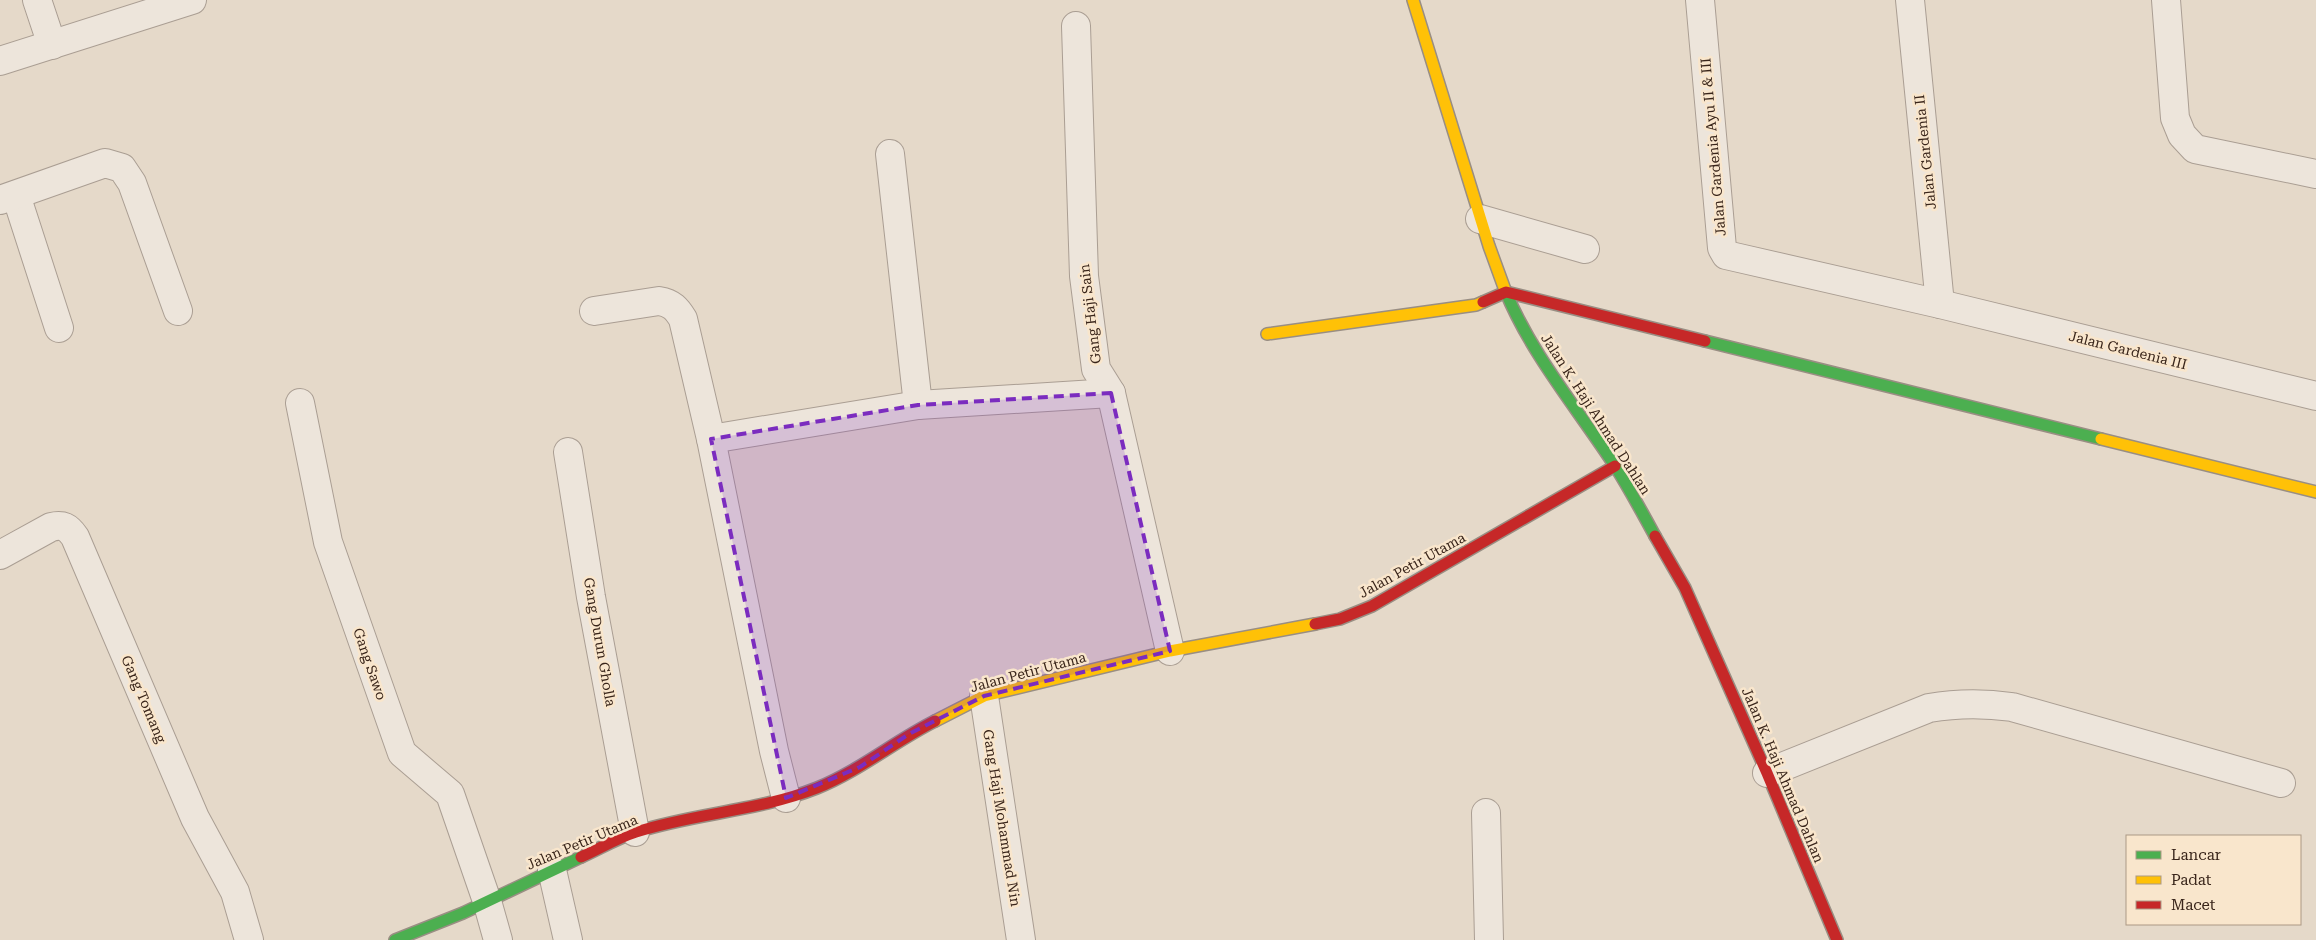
<svg xmlns="http://www.w3.org/2000/svg" width="2316" height="940" viewBox="0 0 2316 940" font-family="'Roboto Serif',serif">
<style>
.lines{fill:none;stroke-linecap:round;stroke-linejoin:round}
.street-casing{stroke:#aa9e93;stroke-width:30}
.fast-casing{stroke:#998e83;stroke-width:14}
.slow-casing{stroke:#998e83;stroke-width:14}
.jam-casing{stroke:#998e83;stroke-width:14}
.street{stroke:#ede5db;stroke-width:28}
.fast{stroke:#4caf50;stroke-width:11}
.slow{stroke:#ffc107;stroke-width:11}
.jam{stroke:#c62828;stroke-width:11}
.marked{fill:#7b2cbf;fill-opacity:0.2;stroke:#7b2cbf;stroke-width:4;stroke-dasharray:10 6;stroke-linejoin:round}
.labels{text-anchor:middle;dominant-baseline:central;stroke-width:5;stroke-linejoin:round;paint-order:stroke}
.street-label{font-size:14px;fill:#39251a;stroke:#f9e6cc}
</style>
<rect width="100%" height="100%" fill="#e5d9c9"/>
<g class="lines">
<g class="street-casing">
<g id="street">
<polyline points="37,0 52,45"/>
<polyline points="1700,0 1722,248 1726,255 1940,304 2316,396"/>
<polyline points="1910,0 1940,304"/>
<polyline points="2166,0 2175,118 2182,135 2195,149 2316,174"/>
<polyline points="1076,26 1084,276 1096,369 1111,393 1170,651"/>
<polyline points="0,61 192,0"/>
<polyline points="890,154 918,405"/>
<polyline points="16,195 59,328"/>
<polyline points="0,200 105,163 122,168 132,183 178,311"/>
<polyline points="1480,219 1585,249"/>
<path d="M594,311L659,301C672,303 677,309 683,319L711,439L774,751L786,798"/>
<polyline points="300,403 328,542 402,753 450,794 487,901 498,940"/>
<polyline points="711,439 918,405 1111,393"/>
<polyline points="568,452 591,597 635,832"/>
<path d="M0,555L51,527C63,524 68,527 75,537L195,818L235,892L249,940"/>
<polyline points="984,696 1021,940"/>
<path d="M1767,773L1929,708C1958,703 1983,703 2012,707L2281,783"/>
<polyline points="1486,813 1489,940"/>
<polyline points="552,870 568,940"/>
</g>
</g>
<g class="fast-casing">
<g id="fast">
<path d="M1505,290C1531,354 1577,408 1615,466C1629,488 1642,512 1655,536"/>
<polyline points="1705,341 2101,439"/>
<polyline points="395,940 463,913 581,857"/>
</g>
</g>
<g class="slow-casing">
<g id="slow">
<polyline points="1413,0 1489,246 1505,290"/>
<polyline points="1267,334 1476,305 1483,302"/>
<polyline points="2101,439 2316,492"/>
<polyline points="935,721 984,696 1170,651 1315,624"/>
</g>
</g>
<g class="jam-casing">
<g id="jam">
<polyline points="1483,302 1506,292 1705,341"/>
<polyline points="1655,536 1685,588 1767,773 1837,940"/>
<polyline points="1315,624 1340,619 1372,606 1615,466"/>
<path d="M581,857C599,849 617,838 636,832C695,813 759,811 817,788C859,771 895,741 935,721"/>
</g>
</g>
<use href="#street" class="street"/>
<use href="#fast" class="fast"/>
<use href="#slow" class="slow"/>
<use href="#jam" class="jam"/>
</g>
<path class="marked" d="M1111,393L1170,651L984,696L909,734L860,767L786,798L711,439L918,405Z"/>
<g class="labels">
<g class="street-label">
<text transform="translate(1713 147) rotate(-95)">Jalan Gardenia Ayu II &amp; III</text>
<text transform="translate(1925 152) rotate(-96)">Jalan Gardenia II</text>
<text transform="translate(1090 314) rotate(-97)">Gang Haji Sain</text>
<text transform="translate(2128 350) rotate(14)">Jalan Gardenia III</text>
<text transform="translate(1596 414) rotate(57)">Jalan K. Haji Ahmad Dahlan</text>
<text transform="translate(1412 565) rotate(-29)">Jalan Petir Utama</text>
<text transform="translate(600 642) rotate(80)">Gang Durun Gholla</text>
<text transform="translate(370 664) rotate(71)">Gang Sawo</text>
<text transform="translate(1028 672) rotate(-15)">Jalan Petir Utama</text>
<text transform="translate(144 699) rotate(67)">Gang Tomang</text>
<text transform="translate(1783 775) rotate(67)">Jalan K. Haji Ahmad Dahlan</text>
<text transform="translate(1002 818) rotate(81)">Gang Haji Mohammad Nin</text>
<text transform="translate(582 842) rotate(-23)">Jalan Petir Utama</text>
</g>
</g>
<rect x="2126" y="835" width="175" height="90" fill="#f9e6cc" stroke="#ac9985"/>
<rect x="2136" y="851" width="25" height="8" fill="#4caf50" stroke="#ac9985"/>
<text x="2171" y="860" font-size="15" fill="#39251a">Lancar</text>
<rect x="2136" y="876" width="25" height="8" fill="#ffc107" stroke="#ac9985"/>
<text x="2171" y="885" font-size="15" fill="#39251a">Padat</text>
<rect x="2136" y="901" width="25" height="8" fill="#c62828" stroke="#ac9985"/>
<text x="2171" y="910" font-size="15" fill="#39251a">Macet</text>
</svg>
